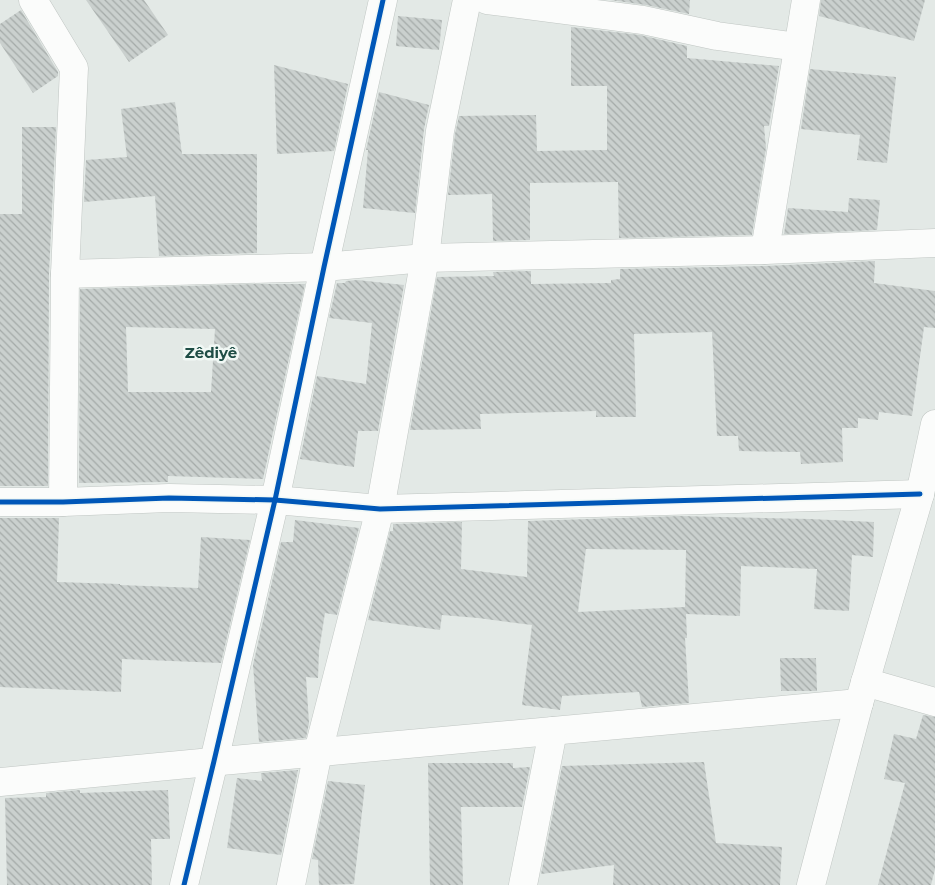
<svg xmlns="http://www.w3.org/2000/svg" width="935" height="885" viewBox="0 0 935 885" font-family="Montserrat,sans-serif">
<style>
.building{fill:url(#building-back-hatch);fill-rule:evenodd}
.lines{fill:none;stroke-linecap:round;stroke-linejoin:round}
.minor-casing{stroke:#c0c6c3;stroke-width:29}
.minor{stroke:#fbfcfb;stroke-width:28}
.cycleway-casing{stroke:#f1f8f5;stroke-width:8}
.cycleway{stroke:#0057b8;stroke-width:5}
.labels{text-anchor:middle;dominant-baseline:central;stroke-width:5;stroke-linejoin:round;paint-order:stroke}
.neighbourhood-label{font-size:15px;font-weight:bold;fill:#1e4d45;stroke:#f1f8f5}
</style>
<defs>
<pattern id="building-back-hatch" width="6" height="6" patternUnits="userSpaceOnUse" patternTransform="scale(1.25)"><rect width="6" height="6" fill="#cad0ce"/><path d="M-1 5l2 2M0 0l6 6M5-1l2 2" fill="none" stroke="#a4aaa8"/></pattern>
</defs>
<rect width="100%" height="100%" fill="#e3e9e6"/>
<g class="building">
<polygon points="86,0 144,0 168,35 129,62"/>
<polygon points="610,0 690,0 689,14 646,5"/>
<polygon points="821,0 925,0 914,41 819,16"/>
<polygon points="21,10 58,72 58,76 33,93 0,43 0,24"/>
<polygon points="398,16 442,20 439,50 396,46"/>
<polygon points="571,27 640,35 687,46 687,58 779,66 769,126 764,126 766,148 752,235 619,238 618,182 530,183 530,240 493,241 492,194 448,195 455,134 459,116 536,115 537,151 607,150 607,86 571,86"/>
<polygon points="274,65 348,84 334,151 277,154"/>
<polygon points="810,69 896,77 887,163 857,160 860,135 801,129"/>
<polygon points="379,92 429,105 424,129 415,213 363,208 368,150 366,150"/>
<polygon points="175,102 182,154 257,154 257,253 159,256 155,196 84,202 86,160 127,157 121,109"/>
<polygon points="22,127 56,127 49,274 48,486 0,486 0,214 22,214"/>
<polygon points="849,198 880,200 877,230 784,234 788,208 848,212"/>
<polygon points="875,261 874,283 935,291 935,328 924,327 912,416 879,412 878,420 858,418 858,428 842,428 843,462 801,464 800,452 739,451 738,436 717,436 712,332 634,334 636,417 596,417 596,411 480,414 481,429 410,430 437,277 494,276 493,272 531,271 531,284 611,283 611,280 620,279 620,269 765,266"/>
<polygon points="357,280 404,285 378,431 358,431 354,467 300,459 317,376 366,384 372,323 329,318 337,283 345,283 346,281"/>
<path d="M257,284H305L263,479L168,476V482L79,483L80,289ZM126,327L215,329L211,392H128Z"/>
<path d="M680,516L810,519L874,522L873,557L852,555L849,611L814,609L817,569L741,566L740,616L686,614L687,638H685L689,703L642,707L639,692L562,696L560,710L522,705L532,625L478,618L442,615L440,630L368,620L390,531H393V524L462,522L461,569L527,577L528,521ZM586,549L686,550L685,607L578,612Z"/>
<polygon points="0,518 59,518 57,582 120,584 120,585 198,588 201,537 250,540 221,663 122,659 121,692 0,687"/>
<polygon points="295,520 359,528 337,615 325,613 319,651 318,678 306,677 309,723 306,738 259,742 253,665 281,542 293,542"/>
<polygon points="780,658 816,658 817,691 781,691"/>
<polygon points="923,715 935,717 935,869 931,885 878,885 905,783 884,779 894,734 916,739"/>
<polygon points="704,762 716,843 782,847 780,885 613,885 614,865 541,874 562,766"/>
<polygon points="428,763 513,763 513,768 530,767 522,807 461,807 463,885 430,885"/>
<polygon points="298,770 281,855 227,848 237,778 262,781 261,773"/>
<polygon points="328,781 365,785 354,884 319,885 318,860 312,859"/>
<polygon points="80,790 80,793 168,790 170,839 151,839 152,885 7,885 5,798 46,797 46,793"/>
</g>
<g class="lines">
<g class="minor-casing">
<g id="minor">
<polyline points="33,0 74,68 65,274 63,502"/>
<polyline points="487,0 643,20 717,36 798,47"/>
<polyline points="765,250 806,0"/>
<polyline points="65,274 324,267 425,258 765,250 935,243"/>
<polyline points="0,502 63,502 169,498 275,500 380,509 920,494"/>
<polyline points="865,682 935,702"/>
<path d="M0,782C286,754 572,730 859,703"/>
<polyline points="184,885 214,761 275,500 324,267 383,0"/>
<polyline points="291,885 318,752 380,509 425,258 440,131 467,0"/>
<polyline points="523,885 553,731"/>
<polyline points="811,885 859,703 920,494 935,424"/>
</g>
</g>
<use href="#minor" class="minor"/>
<g class="cycleway-casing">
<g id="cycleway">
<polyline points="0,502 63,502 169,498 275,500 380,509 920,494"/>
<polyline points="184,885 214,761 275,500 324,267 383,0"/>
</g>
</g>
<use href="#cycleway" class="cycleway"/>
</g>
<g class="labels">
<g class="neighbourhood-label">
<text x="211" y="352">Zêdiyê</text>
</g>
</g>
</svg>
